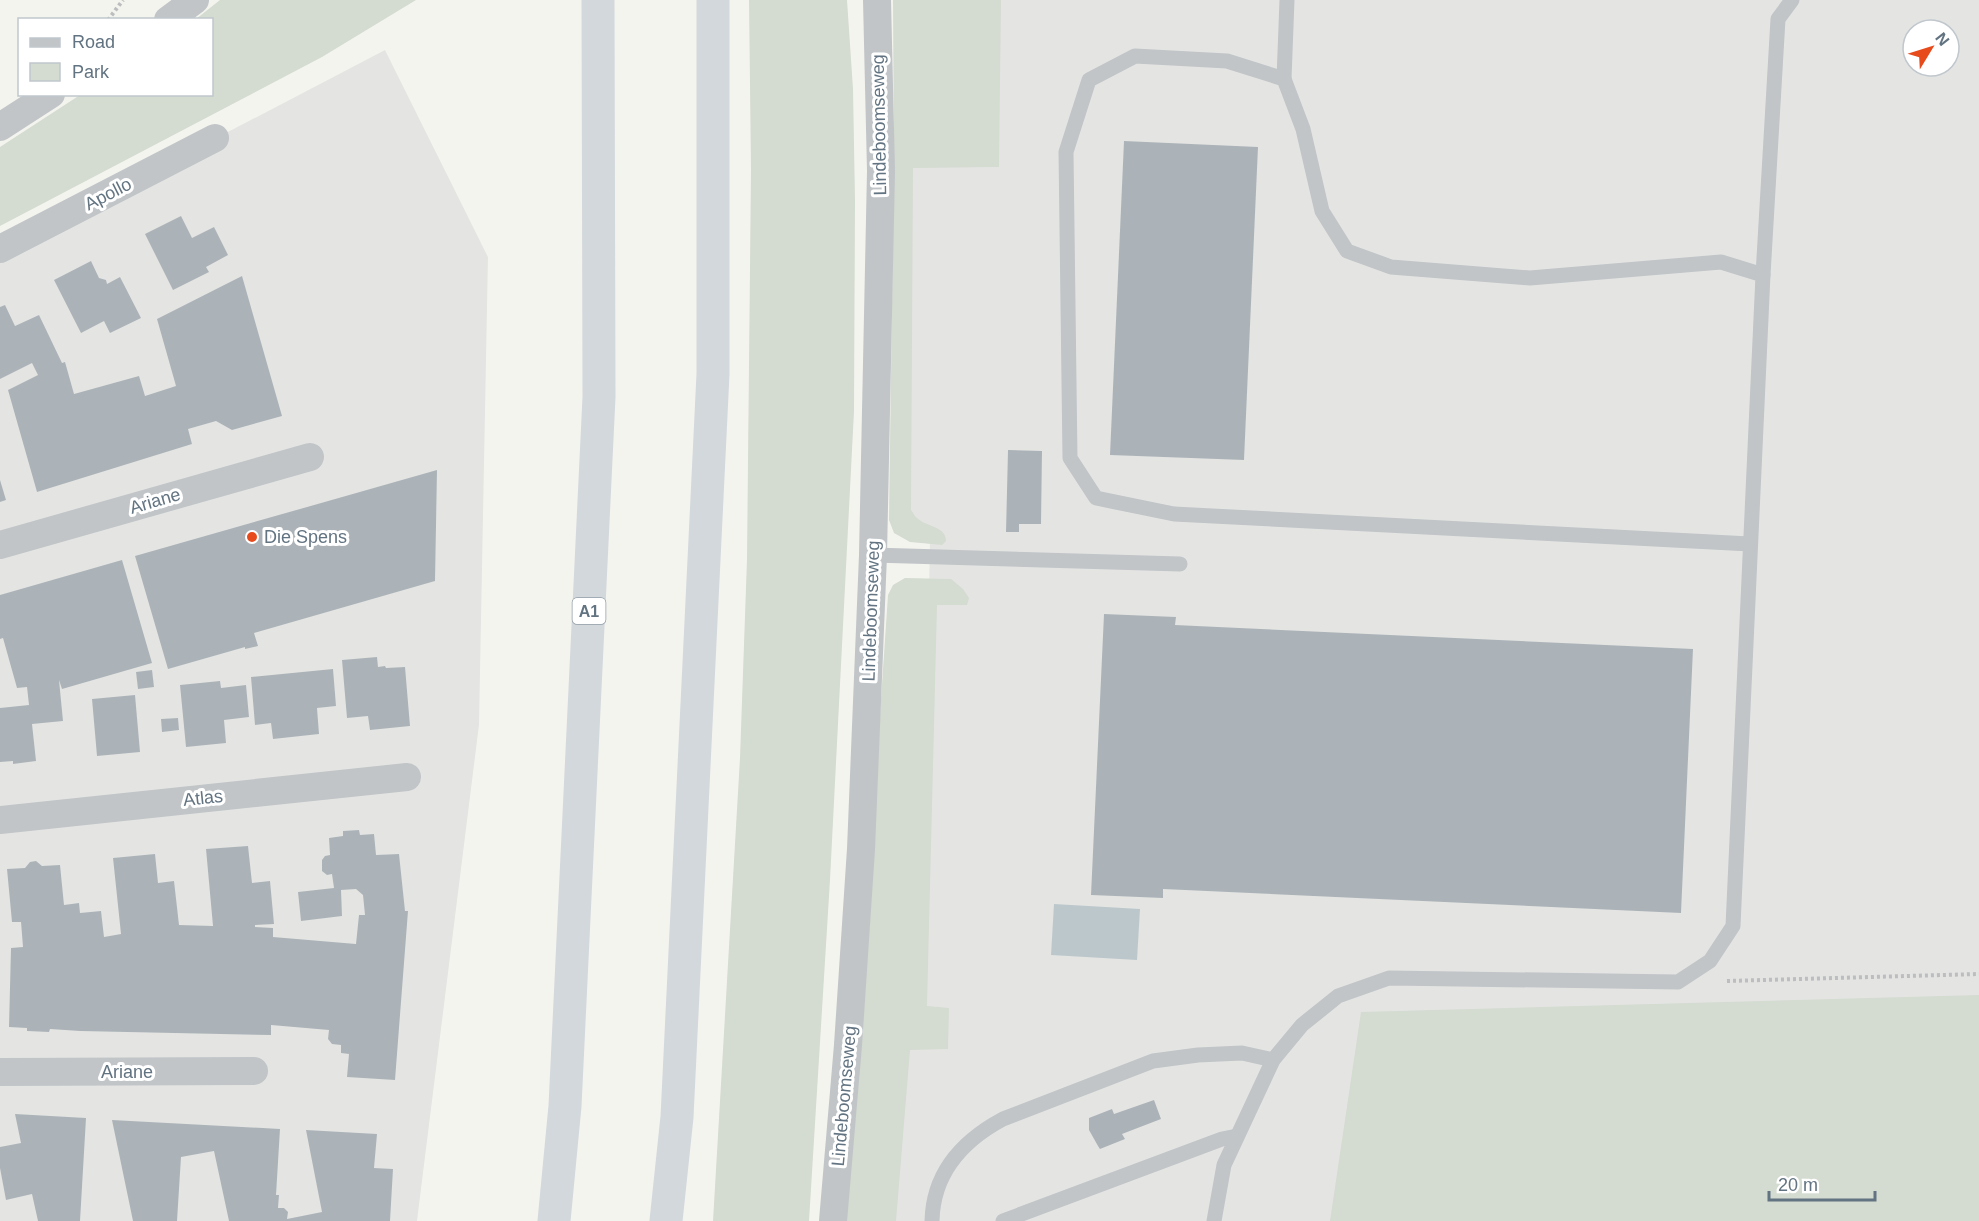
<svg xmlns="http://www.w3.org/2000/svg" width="1979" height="1221" viewBox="0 0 1979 1221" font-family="Arial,sans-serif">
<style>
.built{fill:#e4e5e3;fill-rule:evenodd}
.green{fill:#d4dbd0}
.water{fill:#bcc7cc}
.building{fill:#acb3b8}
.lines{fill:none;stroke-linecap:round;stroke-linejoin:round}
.path{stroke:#bbbdbf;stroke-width:4;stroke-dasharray:3 3;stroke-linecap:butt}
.lane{stroke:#c1c5c8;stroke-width:15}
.street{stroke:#c1c5c8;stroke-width:28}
.highway{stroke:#d3d8dc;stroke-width:33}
.poi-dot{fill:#e74b1c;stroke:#fff;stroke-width:2}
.labels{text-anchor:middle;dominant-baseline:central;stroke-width:6;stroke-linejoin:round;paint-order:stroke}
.shield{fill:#fff;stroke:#919da7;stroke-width:1.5}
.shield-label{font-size:16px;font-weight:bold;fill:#627381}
.street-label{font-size:18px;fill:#627381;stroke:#fff}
.poi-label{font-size:18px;fill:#627381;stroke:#fff;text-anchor:start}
</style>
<rect width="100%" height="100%" fill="#f4f4ef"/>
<g class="built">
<path d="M974,0H1979V1030L1373,1221H868L929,596L930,536L903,526L905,135ZM1913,30H1949V66H1913Z"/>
<polygon points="385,50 488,257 479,725 417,1221 0,1221 0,251"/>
</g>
<g class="green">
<polygon points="220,0 416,0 322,57 0,226 0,147 80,95 212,94 212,20 196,19"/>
<polygon points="749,0 847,0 853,89 855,201 854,411 830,880 809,1221 713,1221 740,758 747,559 751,170"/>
<path d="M893,0H1001L999,167L913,168L911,510C913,512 914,516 917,518C926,527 946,526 946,541L942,545L910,542L894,533L889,520L894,158Z"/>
<polygon points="905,578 951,579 963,589 969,598 967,605 937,605 927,1006 949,1008 948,1049 910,1050 896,1221 846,1221 888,595 893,585"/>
<polygon points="1979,995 1979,1221 1330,1221 1361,1012"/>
</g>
<polygon class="water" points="1054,904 1140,909 1137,960 1051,955"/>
<g class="building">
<polygon points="1124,141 1258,147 1244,460 1110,455"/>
<polygon points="181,216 192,238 214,227 228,255 206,267 209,272 173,290 145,234"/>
<polygon points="91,261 99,278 106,280 107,284 120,277 141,318 110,333 104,321 81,333 54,280"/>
<polygon points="242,276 282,416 232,430 216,421 188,429 192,444 37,492 8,390 38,375 32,363 0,379 0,307 5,305 15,326 39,315 62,363 65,362 74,394 139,376 145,396 176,386 157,319"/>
<polygon points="1008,450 1042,451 1041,524 1019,524 1019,532 1006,532"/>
<polygon points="437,470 435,581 254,633 258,646 245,649 245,647 168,669 135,556"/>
<polygon points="0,480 6,500 0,502"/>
<polygon points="122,560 152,663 62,689 59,680 63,721 32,724 36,761 13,764 13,761 0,762 0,708 29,705 27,687 17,688 3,638 0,639 0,595"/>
<polygon points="1104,614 1176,617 1175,625 1693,649 1681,913 1163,889 1163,898 1091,895"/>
<polygon points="377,657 378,667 385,666 386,668 405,667 410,726 370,730 368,716 347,718 342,660"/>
<polygon points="333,669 336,706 317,708 319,734 273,739 271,723 255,725 251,677"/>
<polygon points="152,670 154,687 138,689 136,672"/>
<polygon points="220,681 221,688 246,685 249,717 224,720 226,743 186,747 180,685"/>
<polygon points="135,695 140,752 97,756 92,699"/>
<polygon points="178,718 179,730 162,732 161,719"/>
<polygon points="359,830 360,835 374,834 376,855 399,854 405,911 408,911 395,1080 347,1077 349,1054 341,1053 341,1045 332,1044 328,1039 329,1030 271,1025 271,1035 80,1031 50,1029 49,1032 27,1031 27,1028 9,1027 11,948 23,947 21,922 12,922 7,869 25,868 30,862 36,861 42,866 60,865 64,905 79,903 80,913 101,911 104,937 121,934 113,858 155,854 158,883 174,881 179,925 213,926 206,849 248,846 252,883 270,881 274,924 255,925 255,927 273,928 273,937 356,944 359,915 365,915 363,895 356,889 341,890 342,916 301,921 298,892 334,888 332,874 327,875 322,871 322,860 325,856 330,855 329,838 343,836 343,831"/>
<polygon points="1154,1100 1161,1119 1122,1134 1125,1139 1100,1149 1098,1146 1089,1130 1089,1118 1112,1109 1114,1114"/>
<polygon points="15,1114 86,1118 80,1221 38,1221 32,1194 6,1200 0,1168 0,1147 21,1143"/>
<polygon points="112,1120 280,1129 276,1195 279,1195 278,1208 284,1208 288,1212 287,1219 322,1212 306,1130 377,1134 374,1168 393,1169 390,1221 229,1221 214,1151 181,1157 177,1221 133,1221"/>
</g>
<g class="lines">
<g class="path">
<polyline points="108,20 123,0"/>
<polyline points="1727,981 1979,974"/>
</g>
<g class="lane">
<polyline points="1284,79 1287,0"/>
<polyline points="1763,275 1778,19 1792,0"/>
<polyline points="873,555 1180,564"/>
<path d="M932,1221C933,1173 962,1141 1003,1119L1153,1061L1198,1055L1242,1053L1273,1060"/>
<polyline points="1003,1221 1222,1139 1237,1136"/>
<polyline points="1214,1221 1224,1165 1273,1060 1302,1025 1338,996 1389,978 1678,982 1710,961 1733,926 1763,275 1721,262 1530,278 1391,267 1347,251 1322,211 1303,129 1284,79 1227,61 1135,56 1089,80 1066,152 1070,458 1096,498 1174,514 1750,544"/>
</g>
<g class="street">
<polyline points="168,20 195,0"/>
<polyline points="0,127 51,94"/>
<polyline points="0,249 215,138"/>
<polyline points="0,545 310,457"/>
<polyline points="0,820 407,777"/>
<polyline points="0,1072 254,1071"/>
<polyline points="833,1221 848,1045 861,849 873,555 881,171 877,0"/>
</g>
<g class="highway">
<polyline points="554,1221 565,1106 599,397 598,0"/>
<polyline points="666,1221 677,1117 713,374 713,0"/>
</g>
</g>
<circle class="poi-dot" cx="252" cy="537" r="6"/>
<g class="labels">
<rect class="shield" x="572.5" y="598" width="33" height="26" rx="4.5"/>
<g class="shield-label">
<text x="589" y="611">A1</text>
</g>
<g class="street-label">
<text transform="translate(879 125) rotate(-91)">Lindeboomseweg</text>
<text transform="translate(108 194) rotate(-27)">Apollo</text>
<text transform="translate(155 501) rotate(-16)">Ariane</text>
<text transform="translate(871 611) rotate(-88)">Lindeboomseweg</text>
<text transform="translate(203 798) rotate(-6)">Atlas</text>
<text x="127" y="1072">Ariane</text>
<text transform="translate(844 1096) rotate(-85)">Lindeboomseweg</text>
</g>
<g class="poi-label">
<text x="264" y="537">Die Spens</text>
</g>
</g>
<rect x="18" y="18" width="195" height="78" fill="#ffffff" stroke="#c0c7cd" stroke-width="1.5"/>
<rect x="30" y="38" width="30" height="9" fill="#c1c5c8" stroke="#c0c7cd" stroke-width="1.5"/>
<text x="72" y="48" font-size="18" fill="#627381">Road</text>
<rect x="30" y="63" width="30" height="18" fill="#d4dbd0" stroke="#c0c7cd" stroke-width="1.5"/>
<text x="72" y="78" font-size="18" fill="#627381">Park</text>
<g transform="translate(1931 48) rotate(52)"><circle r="28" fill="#ffffff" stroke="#c0c7cd" stroke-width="1.5"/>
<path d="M0-4.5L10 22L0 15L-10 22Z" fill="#e74b1c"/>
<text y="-9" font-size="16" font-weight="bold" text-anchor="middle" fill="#627381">N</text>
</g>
<path d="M1769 1191v9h106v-9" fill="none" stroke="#627381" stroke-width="3"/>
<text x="1778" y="1191" font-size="18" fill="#627381" stroke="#ffffff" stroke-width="4.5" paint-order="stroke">20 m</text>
</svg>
